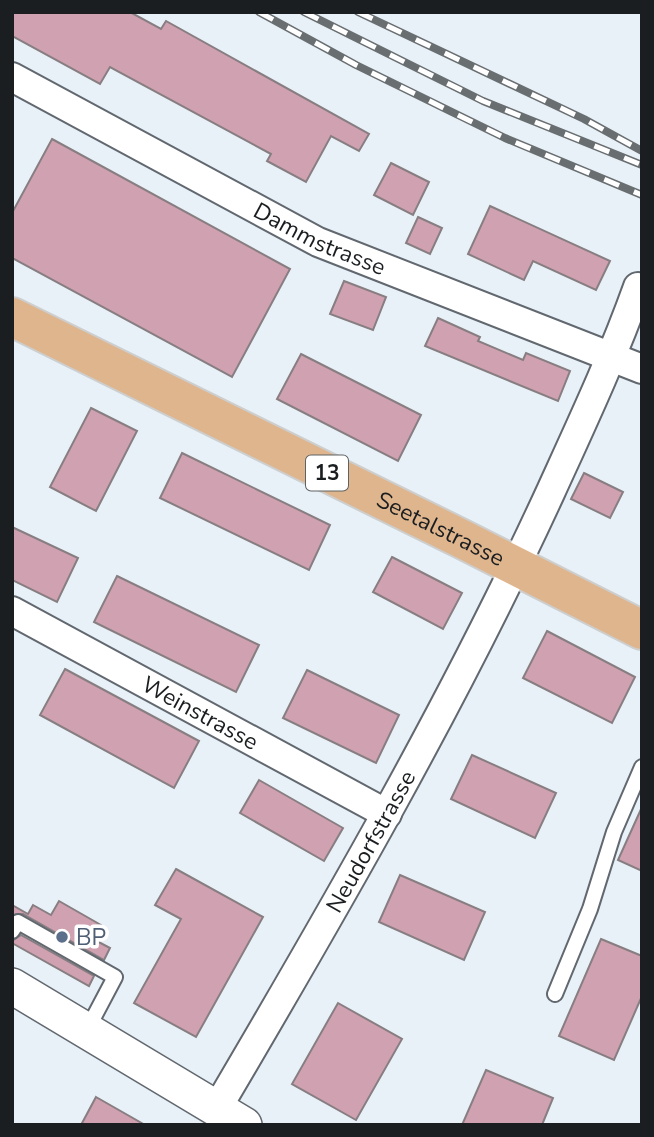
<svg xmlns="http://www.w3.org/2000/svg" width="654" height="1137" viewBox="0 0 654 1137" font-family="'Nunito Sans',sans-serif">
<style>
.building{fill:#d0a1b1;stroke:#877e81;stroke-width:2}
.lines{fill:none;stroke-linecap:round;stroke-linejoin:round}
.service-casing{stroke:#62686f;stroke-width:18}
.minor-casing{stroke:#62686f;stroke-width:32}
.tertiary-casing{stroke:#62686f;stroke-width:38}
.primary-casing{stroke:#cdcece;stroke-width:42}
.service{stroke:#fff;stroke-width:14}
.minor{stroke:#fff;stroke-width:28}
.tertiary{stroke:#fff;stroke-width:35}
.primary{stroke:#dfb58e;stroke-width:38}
.rail-casing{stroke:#696e71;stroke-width:8}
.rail{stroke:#fff;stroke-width:5;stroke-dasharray:16;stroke-linecap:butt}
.service-dot{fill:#5c6f8a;stroke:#fff;stroke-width:2.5}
.labels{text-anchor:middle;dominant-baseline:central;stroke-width:7;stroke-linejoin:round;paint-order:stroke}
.shield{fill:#fff;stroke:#5f6263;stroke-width:2}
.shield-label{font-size:21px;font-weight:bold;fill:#1b1e20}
.street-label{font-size:23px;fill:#1b1e20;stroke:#fff}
.service-label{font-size:23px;fill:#4e5e75;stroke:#fff;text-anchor:start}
</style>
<rect width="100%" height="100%" fill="#e9f1f8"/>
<g class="building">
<polygon points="12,12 130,12 161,29 166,21 369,134 359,151 331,136 306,182 267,161 271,154 110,67 100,84 12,36"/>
<polygon points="52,139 290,269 232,377 12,258 12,213"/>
<polygon points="391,163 429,182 413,215 374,195"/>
<polygon points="490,206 610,261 596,290 533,261 524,280 468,254"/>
<polygon points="418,217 442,228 430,254 406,243"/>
<polygon points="344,281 386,297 373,330 330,314"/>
<polygon points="438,318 480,337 478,341 523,360 526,353 570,371 558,401 425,346"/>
<polygon points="301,354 421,415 398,461 277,399"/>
<polygon points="91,408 137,431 96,511 50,487"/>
<polygon points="182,453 330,525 309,570 160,498"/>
<polygon points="584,473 623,492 610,518 571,499"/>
<polygon points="12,527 78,558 57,602 12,580"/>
<polygon points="392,557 462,593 443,629 373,592"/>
<polygon points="117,576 259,645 236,692 94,622"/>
<polygon points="547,631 635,677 612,723 523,678"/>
<polygon points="65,669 199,741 174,788 40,715"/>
<polygon points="307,670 399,715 376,763 283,718"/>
<polygon points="472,755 556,793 535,838 451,799"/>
<polygon points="259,780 343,828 324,861 240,813"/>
<polygon points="642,807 642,871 618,860"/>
<polygon points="176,869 263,917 196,1037 134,1003 181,919 155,905"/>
<polygon points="400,875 485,912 464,960 379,922"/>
<polygon points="59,901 101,925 93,939 110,948 104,960 23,914 12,915 12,905 28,914 33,905 51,915"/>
<polygon points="21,935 94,976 89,986 12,943 12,941"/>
<polygon points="601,939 642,956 642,996 614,1060 559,1036"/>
<polygon points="338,1003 402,1039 356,1120 292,1084"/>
<polygon points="486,1070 553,1098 542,1125 462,1125"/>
<polygon points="96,1097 145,1125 81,1125"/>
</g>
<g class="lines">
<g class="service-casing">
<g id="service">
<polyline points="12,931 18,922 115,977 87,1030"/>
<polyline points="555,994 590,909 614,832 642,767"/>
</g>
</g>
<g class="minor-casing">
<g id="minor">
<path id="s1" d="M12,77L318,242L642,369"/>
<path id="s2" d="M12,611L387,814"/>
<path id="s3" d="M216,1110C335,908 453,704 551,491C582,423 613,357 638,287"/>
</g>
</g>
<g class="tertiary-casing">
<polyline id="tertiary" points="12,986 244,1125"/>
</g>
<g class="primary-casing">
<g id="primary">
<path id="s4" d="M12,317L462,539L642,630"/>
</g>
</g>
<use href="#service" class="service"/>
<use href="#minor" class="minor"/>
<use href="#tertiary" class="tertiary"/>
<use href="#primary" class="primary"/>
<g class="rail-casing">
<g id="rail">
<polyline points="259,12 356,65 505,138 642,195"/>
<polyline points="304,12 483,101 642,165"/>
<polyline points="358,12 584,119 642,151"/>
</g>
</g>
<use href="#rail" class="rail"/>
</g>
<circle class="service-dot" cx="62" cy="937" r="7"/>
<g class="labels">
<rect class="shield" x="306" y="455.5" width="42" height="35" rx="5"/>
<g class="shield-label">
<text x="327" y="473">13</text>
</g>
<g class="street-label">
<text stroke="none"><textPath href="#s1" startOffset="348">Dammstrasse</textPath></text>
<text stroke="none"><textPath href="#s4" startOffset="478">Seetalstrasse</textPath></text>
<text stroke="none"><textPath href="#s2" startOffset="214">Weinstrasse</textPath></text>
<text stroke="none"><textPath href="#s3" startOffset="310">Neudorfstrasse</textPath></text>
</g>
<g class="service-label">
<text x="76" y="937">BP</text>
</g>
</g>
<rect width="654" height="1137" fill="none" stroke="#1b1e20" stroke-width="28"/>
</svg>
